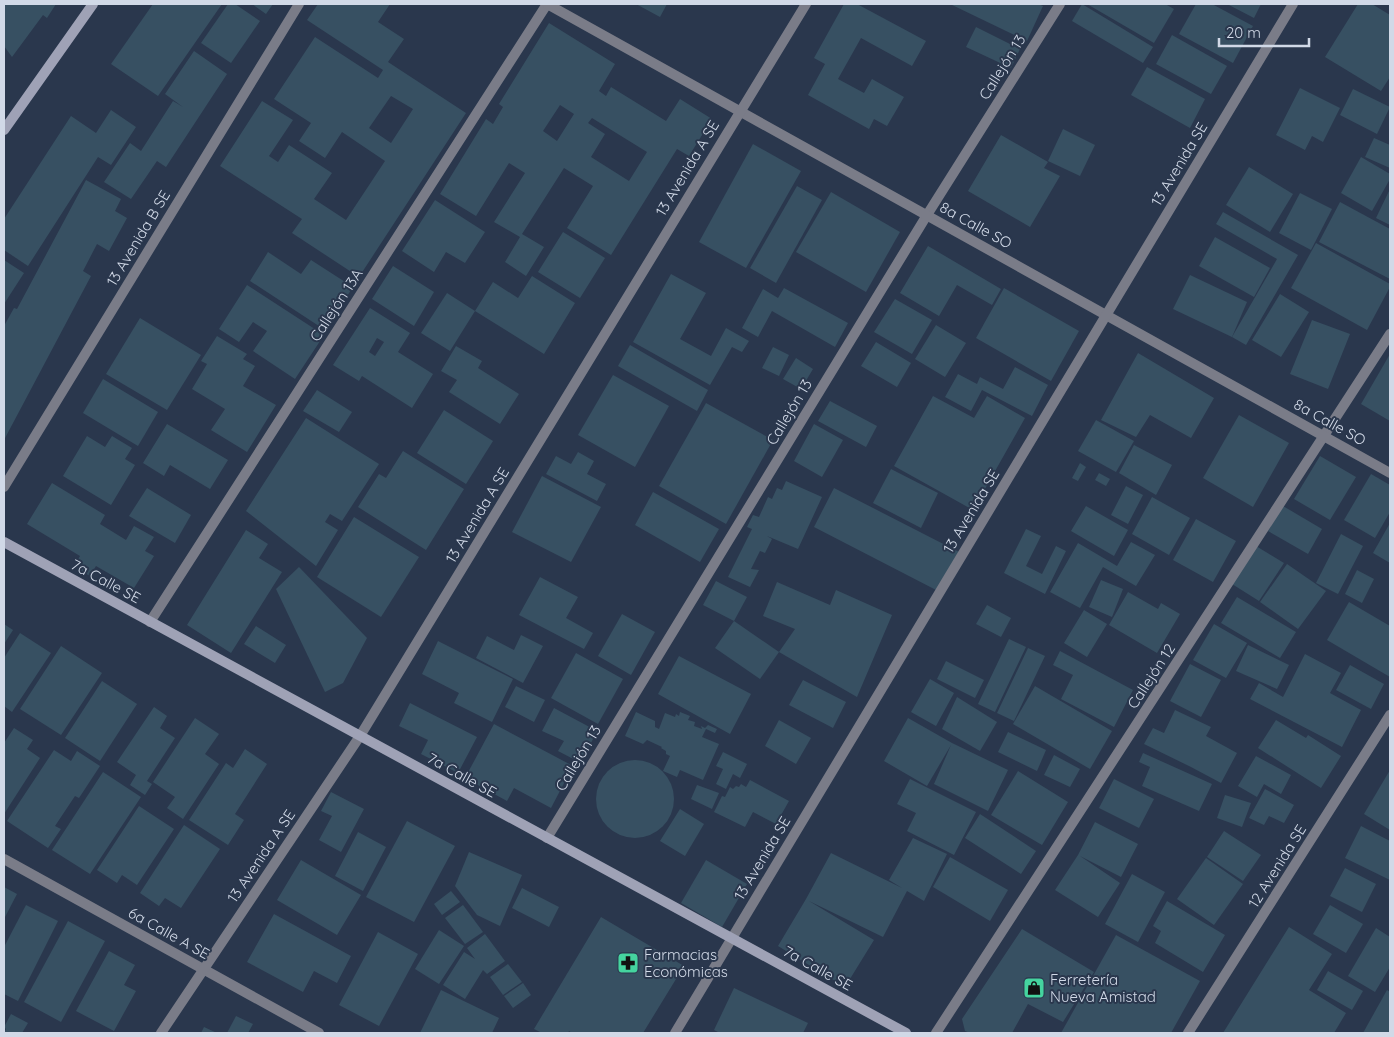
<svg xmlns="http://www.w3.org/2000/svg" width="1394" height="1037" viewBox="0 0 1394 1037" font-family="Quicksand,sans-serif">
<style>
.building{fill:#375062;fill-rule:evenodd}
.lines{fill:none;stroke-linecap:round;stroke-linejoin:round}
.lane{stroke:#7a7c88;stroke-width:10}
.street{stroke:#7a7c88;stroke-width:10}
.secondary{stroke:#9fa2b6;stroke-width:10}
.labels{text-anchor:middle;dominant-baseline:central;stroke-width:4;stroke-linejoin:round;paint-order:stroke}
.street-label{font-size:15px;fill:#d1d9e7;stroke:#2a374d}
.poi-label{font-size:15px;fill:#d1d9e7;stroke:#2a374d;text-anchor:start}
</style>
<rect width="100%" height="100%" fill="#2a374d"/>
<g class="building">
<polygon points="4,4 56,4 47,18 43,15 12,57 4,46"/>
<polygon points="153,4 222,4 158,96 111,64"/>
<polygon points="228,4 235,4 260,21 231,63 201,43"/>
<polygon points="252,4 273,4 266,14"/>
<path d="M318,4H390L378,22L404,39L388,62L466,113L359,277L292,233L302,219L220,166L262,101L293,120L269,156L278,162L289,145L332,173L314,199L346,220L385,161L342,132L325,158L299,141L311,123L274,99L315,37L378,78L383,70L307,20ZM391,96L413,109L391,143L369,128Z"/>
<polygon points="636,4 667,4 660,17"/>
<polygon points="844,4 857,4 926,41 912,66 861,38 838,79 864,93 872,79 904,97 887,126 874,119 869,129 808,95 825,64 814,58"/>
<polygon points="950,4 1038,4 1043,6 1027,41"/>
<polygon points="1082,4 1153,47 1143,63 1072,21"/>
<polygon points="1087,4 1165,4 1174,9 1154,43"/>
<polygon points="1196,4 1212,4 1253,26 1233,63 1179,34"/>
<polygon points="1227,4 1261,4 1254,18"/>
<polygon points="1358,4 1372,4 1390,15 1390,77 1381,91 1325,57"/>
<path d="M549,23L615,64L599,91L606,96L611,87L666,121L680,99L712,119L689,156L677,149L611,255L567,228L593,186L564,168L522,234L544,247L526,276L505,262L520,237L494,222L525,173L509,163L476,216L440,194L486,119L493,124L503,107L499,104ZM560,105L574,114L557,141L543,131ZM592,118L647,152L629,181L591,157L605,134L588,123Z"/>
<polygon points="976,27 1020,49 1011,68 966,47"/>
<polygon points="1172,35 1227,66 1211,94 1156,64"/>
<polygon points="194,51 227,74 166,167 157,161 131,199 104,182 130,143 141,151 173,101 183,107 165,94"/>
<polygon points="1147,67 1205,99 1190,128 1131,95"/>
<polygon points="1300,88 1340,108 1323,142 1312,136 1305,150 1276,135"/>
<polygon points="1353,89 1390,107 1377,134 1340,115"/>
<polygon points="111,110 136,127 111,165 98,157 28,266 4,250 4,219 71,116 96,133"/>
<polygon points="1063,129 1095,145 1080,176 1048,161"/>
<polygon points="1001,135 1048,162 1044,168 1060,176 1030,227 968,191"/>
<polygon points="1374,138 1390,145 1390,168 1365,157"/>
<polygon points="753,144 801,171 746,268 699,242"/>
<polygon points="1361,157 1390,174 1390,179 1372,211 1341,193"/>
<polygon points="1249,167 1293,194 1270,232 1226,205"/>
<polygon points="86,180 121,199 115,211 127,218 109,251 97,244 83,271 91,276 4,440 4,326 14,308 17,309"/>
<polygon points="797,186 822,200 776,283 750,268"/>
<polygon points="1390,189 1390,225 1376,218"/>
<polygon points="831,192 900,232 866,292 796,252"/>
<polygon points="1300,193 1332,209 1311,250 1279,233"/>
<polygon points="435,200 485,232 465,263 446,252 434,272 402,251"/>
<polygon points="1340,202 1390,229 1390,279 1319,242"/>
<polygon points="1223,212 1298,255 1246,345 1232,337 1277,259 1216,224"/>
<polygon points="563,232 605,258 580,298 538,272"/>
<polygon points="1215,237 1270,268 1254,297 1199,266"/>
<polygon points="1316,243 1390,284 1390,287 1367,330 1291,288"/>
<polygon points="928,246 1001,289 992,305 957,285 939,316 900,293"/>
<polygon points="268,252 301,274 311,260 353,287 325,330 250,281"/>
<polygon points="4,260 24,273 4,304"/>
<polygon points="393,266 434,292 414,326 372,299"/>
<polygon points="671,274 706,293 680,339 711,356 726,328 749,341 742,352 732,347 710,385 633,342"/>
<polygon points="1190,275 1247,302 1232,337 1173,309"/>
<polygon points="532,276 575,303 544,354 475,311 493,282 518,298"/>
<polygon points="247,285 324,335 295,379 253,351 267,331 253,322 239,342 219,329"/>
<polygon points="784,288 848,323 835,347 772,311 758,337 742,328 763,289 778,298"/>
<polygon points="1004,288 1079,331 1051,381 976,338"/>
<polygon points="447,293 475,311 450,351 421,333"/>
<polygon points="1280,294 1309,312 1281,357 1252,340"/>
<polygon points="895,299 932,320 912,354 874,332"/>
<path d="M370,308L410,333L398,352L433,374L412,408L362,376L359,381L333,365ZM377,338L384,342L375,356L369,352Z"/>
<polygon points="140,318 201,355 167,410 106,374"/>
<polygon points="1312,320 1350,334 1328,389 1290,374"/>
<polygon points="936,325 966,343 945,377 915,359"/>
<polygon points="217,336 247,354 243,359 255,366 243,386 276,405 247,452 211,430 225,409 192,389 207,364 201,361"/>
<polygon points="876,342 911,363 897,387 861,366"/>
<polygon points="630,345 708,390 697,411 618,366"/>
<polygon points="456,346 482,361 478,368 519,394 500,424 449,392 457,380 441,371"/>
<polygon points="773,347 789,355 779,376 762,368"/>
<polygon points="1138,353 1214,398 1191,438 1150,415 1136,437 1101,420"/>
<polygon points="1390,354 1390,421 1361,404"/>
<polygon points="796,358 813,369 801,389 783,379"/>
<polygon points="1015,367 1048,385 1032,416 982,390 971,411 945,397 958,374 977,384 980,377 1003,389"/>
<polygon points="613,375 669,406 635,467 578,435"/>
<polygon points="103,379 158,412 138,446 83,413"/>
<polygon points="317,390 352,412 339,432 303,411"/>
<polygon points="933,396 974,418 987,396 1025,418 973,510 894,466"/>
<polygon points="830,401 877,426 866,447 818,421"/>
<polygon points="706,403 773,440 726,524 659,486"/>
<polygon points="444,410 493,441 466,484 417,453"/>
<polygon points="1239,415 1289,443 1253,507 1203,478"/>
<polygon points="306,418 379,464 342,521 330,514 325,522 338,530 316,566 246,511"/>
<polygon points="1096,420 1134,441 1116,472 1078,451"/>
<polygon points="167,424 228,460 210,489 170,465 164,476 143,463"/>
<polygon points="814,424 843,440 822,477 794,461"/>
<polygon points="87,436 105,447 112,436 132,448 125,459 135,465 111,505 63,476"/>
<polygon points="1134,445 1172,465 1156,495 1119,473"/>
<polygon points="403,451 464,489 426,550 358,507 379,474 386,478"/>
<polygon points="578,452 594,461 587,474 606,484 597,501 546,474 556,456 571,464"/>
<polygon points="1320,456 1356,477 1330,520 1294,499"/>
<polygon points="1080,463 1086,467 1078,481 1072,478"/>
<polygon points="891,469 938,493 921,528 873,503"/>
<polygon points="1099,473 1110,479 1106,486 1095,480"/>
<polygon points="1371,474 1390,485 1390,512 1375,538 1344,520"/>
<polygon points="542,476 601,507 571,562 512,532"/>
<polygon points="786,481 822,497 798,549 767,536 772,539 765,553 760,551 751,569 759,570 750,587 728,577 752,529 747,527 753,515 759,517 768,497 772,499 777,488 782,490"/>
<polygon points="52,483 105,515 100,524 126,540 134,526 154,537 145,551 154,556 134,588 96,566 90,576 74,567 80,556 27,524"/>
<polygon points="1126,486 1143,495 1128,524 1111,515"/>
<polygon points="147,488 191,515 175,543 129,516"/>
<polygon points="834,488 959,552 938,591 814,527"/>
<polygon points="653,492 719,529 700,562 635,525"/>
<polygon points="1152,497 1190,518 1169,555 1132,534"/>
<polygon points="1086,506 1128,530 1114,556 1071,531"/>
<polygon points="1283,506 1322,529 1308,554 1268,531"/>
<polygon points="354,517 419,557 381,617 317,577"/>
<polygon points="1196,519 1236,541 1213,582 1173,560"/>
<polygon points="1390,523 1390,563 1373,553"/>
<polygon points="1026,529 1041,536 1026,566 1042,574 1056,546 1066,551 1045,594 1004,573"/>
<polygon points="246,530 268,544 259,558 282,572 231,653 187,625"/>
<polygon points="1341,534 1363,546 1338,594 1316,583"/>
<polygon points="1131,542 1155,555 1136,586 1103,567 1080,608 1050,592 1078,543 1117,566"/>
<polygon points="1256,546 1284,563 1259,601 1232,584"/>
<polygon points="1287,564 1326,591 1298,629 1260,602"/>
<polygon points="299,567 367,638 343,683 325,692 276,589"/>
<polygon points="1357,570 1374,579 1362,603 1345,594"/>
<polygon points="540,577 578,597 566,618 593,633 584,649 519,615"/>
<polygon points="1101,580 1123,589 1112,617 1089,607"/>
<polygon points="716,581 747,597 734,621 703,605"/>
<polygon points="777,582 830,605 836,590 892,615 857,697 779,652 795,629 763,616"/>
<polygon points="1128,592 1158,609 1161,603 1180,614 1157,653 1109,625"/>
<polygon points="1237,597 1296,632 1280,658 1221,623"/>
<polygon points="1349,602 1390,626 1390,677 1327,640"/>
<polygon points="987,605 1011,618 1001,637 976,624"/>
<polygon points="1084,610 1107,624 1087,657 1064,643"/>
<polygon points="622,614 655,632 631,675 598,656"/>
<polygon points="734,621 779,652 760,679 715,648"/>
<polygon points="4,624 13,630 4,644"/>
<polygon points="1214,624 1247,643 1226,678 1193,660"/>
<polygon points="256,626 286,645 275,663 244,644"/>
<polygon points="20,633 51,653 12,712 4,706 4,658"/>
<polygon points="521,635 543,646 523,683 476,658 487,636 514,650"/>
<polygon points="1009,639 1026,647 995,712 978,704"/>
<polygon points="438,641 513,679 492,722 454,703 459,693 422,674"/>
<polygon points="1248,645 1289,665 1277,689 1236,671"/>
<polygon points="61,646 102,673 61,735 20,709"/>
<polygon points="1028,648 1045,656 1014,721 997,713"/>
<polygon points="1060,651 1133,690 1114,727 1061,699 1073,675 1053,665"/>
<polygon points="576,653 623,679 598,724 551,698"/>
<polygon points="1305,654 1341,673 1330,693 1361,710 1342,747 1250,699 1259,683 1283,697"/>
<polygon points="679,656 751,694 730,734 658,694"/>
<polygon points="946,661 984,680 975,698 937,679"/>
<polygon points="1190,664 1221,680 1201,717 1170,701"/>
<polygon points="1350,665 1384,684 1371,709 1336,690"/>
<polygon points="930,679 954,693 936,726 911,712"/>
<polygon points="803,680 846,702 833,728 789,705"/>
<polygon points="102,681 137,704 100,761 65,738"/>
<polygon points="516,686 545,700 534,722 505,707"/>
<polygon points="1035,686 1112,731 1090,769 1013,724"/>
<polygon points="957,697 997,722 980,751 942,729"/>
<polygon points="410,703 477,737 458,773 421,754 428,740 399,726"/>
<polygon points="154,707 167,716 160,728 175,738 147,781 152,784 145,795 130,785 136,775 117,762"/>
<polygon points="554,708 597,731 581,763 558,751 564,741 542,731"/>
<polygon points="1175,710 1211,727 1206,736 1237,753 1221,783 1191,767 1144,744 1153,728 1164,733"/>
<polygon points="636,712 655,721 655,727 659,729 665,713 675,717 676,714 679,716 680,712 690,716 688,720 695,722 694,726 702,729 701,726 705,728 708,725 717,729 715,733 706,729 702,737 719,744 703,780 680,770 677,777 663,771 670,756 666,754 666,751 661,748 662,747 647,740 643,744 625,736"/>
<polygon points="195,718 219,734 205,754 219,764 183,819 167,808 175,797 153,782"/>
<polygon points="908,718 952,743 1008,770 988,811 934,784 951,745 927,786 884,761"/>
<polygon points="779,720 811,738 796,764 765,746"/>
<polygon points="1276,720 1306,738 1308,735 1341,756 1321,788 1258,748"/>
<polygon points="494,724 573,766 551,808 514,788 507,801 465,778"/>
<polygon points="14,728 33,740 27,749 40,758 4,814 4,743"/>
<polygon points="1008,732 1046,750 1037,771 998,752"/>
<polygon points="245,749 267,764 235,814 244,820 228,845 189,820 226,763 233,768"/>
<polygon points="54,750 71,761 77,751 100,766 79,798 75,796 55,826 61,829 48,848 7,821"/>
<polygon points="723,752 747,764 740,778 733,774 726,789 716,784 723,769 716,766"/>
<polygon points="1143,753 1212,784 1199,811 1142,786 1150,767 1139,762"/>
<polygon points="1054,755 1080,769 1070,787 1044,775"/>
<polygon points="1256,756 1291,775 1281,794 1264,784 1257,797 1238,786"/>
<circle cx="635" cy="799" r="39"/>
<polygon points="1390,770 1390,830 1364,814"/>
<polygon points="1018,771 1068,802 1042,845 991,815"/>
<polygon points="103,772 141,797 90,874 52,850"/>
<polygon points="910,779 976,812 954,855 907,831 916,813 897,804"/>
<polygon points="1114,779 1154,799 1139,828 1099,808"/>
<polygon points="750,780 789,801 776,824 753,812 745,827 714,812 722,796 725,797 730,787 733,789 736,786 739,787 741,784 746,787"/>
<polygon points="697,785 719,793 712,809 691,799"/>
<polygon points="1265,789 1294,805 1284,823 1269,816 1264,825 1249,818"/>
<polygon points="331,792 364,809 341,852 319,840 332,816 321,811"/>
<polygon points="1225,795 1251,803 1242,827 1217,818"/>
<polygon points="139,806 174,829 137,885 122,875 117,883 97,870"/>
<polygon points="680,809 704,824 685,856 660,841"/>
<polygon points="980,814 1036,851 1021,874 965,838"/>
<polygon points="407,821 455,846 414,922 366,897"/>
<polygon points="1095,822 1138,844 1121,877 1080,856 1120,883 1098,917 1055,890 1078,855"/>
<polygon points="184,825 220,849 181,908 165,898 159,906 140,893"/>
<polygon points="1361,826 1390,841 1390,880 1345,858"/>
<polygon points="1224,831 1261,855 1243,881 1207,857"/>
<polygon points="358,832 386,847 363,891 335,876"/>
<polygon points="913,838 947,854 924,901 907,891 883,937 809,901 874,940 845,987 778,946 806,899 831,853 902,888 889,880"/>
<polygon points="469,852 522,875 500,926 477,915 455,886"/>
<polygon points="950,857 1008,890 990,921 933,887"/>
<polygon points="1206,858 1243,884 1214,925 1177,899"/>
<polygon points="301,860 361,895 337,935 277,900"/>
<polygon points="706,860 747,884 722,927 681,903"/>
<polygon points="1345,868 1376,884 1362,912 1330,896"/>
<polygon points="1132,874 1165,892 1138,942 1105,924"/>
<polygon points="4,887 17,894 4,919"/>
<polygon points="522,888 559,907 549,927 512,908"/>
<polygon points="451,891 460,902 442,915 434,904"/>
<polygon points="1167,901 1225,935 1203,972 1155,943 1161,931 1153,926"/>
<polygon points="26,905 58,921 18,1001 4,994 4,947"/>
<polygon points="463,905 483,932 465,944 445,918"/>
<polygon points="1330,905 1363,924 1346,953 1313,934"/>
<polygon points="274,914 351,956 337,983 314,971 303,992 247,962"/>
<polygon points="601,917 684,966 643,1033 572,1033 569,1031 568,1033 542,1033 534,1029"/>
<polygon points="68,921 105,941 61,1022 24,1002"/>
<polygon points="1289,927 1332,954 1309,990 1346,1013 1334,1033 1223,1033"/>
<polygon points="1376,928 1390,937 1390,967 1375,992 1348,976"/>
<polygon points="1022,929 1094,972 1063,1022 1028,1004 1012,1033 970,1033 965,1031 962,1019"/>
<polygon points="439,930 464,946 439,984 415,969"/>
<polygon points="378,932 418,954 379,1026 339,1005"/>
<polygon points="485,934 505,961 487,974 483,970 465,999 443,985 464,952 475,959 467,948"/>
<polygon points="1116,935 1200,981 1171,1033 1061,1033"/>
<polygon points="109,951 135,965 124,985 136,991 114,1031 76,1011"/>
<polygon points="508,964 522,982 503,995 490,977"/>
<polygon points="1328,971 1363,991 1352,1010 1317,990"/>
<polygon points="523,983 531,995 513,1008 504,996"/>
<polygon points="734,988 808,1023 803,1033 720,1033 714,1030"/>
<polygon points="441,990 499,1018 492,1033 420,1033"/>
<polygon points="1387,990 1390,992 1390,1033 1363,1033"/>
<polygon points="11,1014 28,1023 22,1033 4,1033 6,1029 4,1027"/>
<polygon points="236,1016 253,1024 248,1033 227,1033"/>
<polygon points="204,1027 217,1033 201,1033"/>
</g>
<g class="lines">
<g class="lane">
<polyline points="150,622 547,4"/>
<polyline points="547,838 927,215 1060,4"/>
<polyline points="936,1033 1390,334"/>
</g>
<g class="street">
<polyline points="547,4 1390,473"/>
<polyline points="4,487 299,4"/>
<polyline points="4,859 319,1033"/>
<polyline points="161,1033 360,736 806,4"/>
<polyline points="675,1033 1293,4"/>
<polyline points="1188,1033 1390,715"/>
</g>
<g class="secondary">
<polyline points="4,130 93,4"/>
<polyline points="4,542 906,1033"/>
</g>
</g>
<defs>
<g id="pharmacy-square" transform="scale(1.125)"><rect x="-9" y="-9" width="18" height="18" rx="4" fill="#45d49f" stroke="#2a374d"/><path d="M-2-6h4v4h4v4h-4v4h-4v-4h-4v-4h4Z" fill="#111"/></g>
<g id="shop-square" transform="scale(1.125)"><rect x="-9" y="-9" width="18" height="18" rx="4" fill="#45d49f" stroke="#2a374d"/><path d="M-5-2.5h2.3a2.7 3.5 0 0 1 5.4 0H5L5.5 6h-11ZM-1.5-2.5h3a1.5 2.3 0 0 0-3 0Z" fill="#111"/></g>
</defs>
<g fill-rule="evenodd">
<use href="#pharmacy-square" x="628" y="963"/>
<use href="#shop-square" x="1034" y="988"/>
</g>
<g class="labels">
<g class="street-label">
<text transform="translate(1002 67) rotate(-58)">Callejón 13</text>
<text transform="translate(1179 164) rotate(-59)">13 Avenida SE</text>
<text transform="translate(687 168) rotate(-59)">13 Avenida A SE</text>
<text transform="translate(976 225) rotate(29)">8a Calle SO</text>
<text transform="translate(138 238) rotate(-59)">13 Avenida B SE</text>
<text transform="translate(336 305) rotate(-57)">Callejón 13A</text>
<text transform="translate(789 412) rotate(-59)">Callejón 13</text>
<text transform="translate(1330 422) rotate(29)">8a Calle SO</text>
<text transform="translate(971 511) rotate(-59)">13 Avenida SE</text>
<text transform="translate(477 515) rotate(-59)">13 Avenida A SE</text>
<text transform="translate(106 581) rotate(28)">7a Calle SE</text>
<text transform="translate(1151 676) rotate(-57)">Callejón 12</text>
<text transform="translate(578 758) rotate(-59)">Callejón 13</text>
<text transform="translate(462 775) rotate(29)">7a Calle SE</text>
<text transform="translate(261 856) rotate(-56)">13 Avenida A SE</text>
<text transform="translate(762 858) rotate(-59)">13 Avenida SE</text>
<text transform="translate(1277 866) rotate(-58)">12 Avenida SE</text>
<text transform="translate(169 933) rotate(29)">6a Calle A SE</text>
<text transform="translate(818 968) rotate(29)">7a Calle SE</text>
</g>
<g class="poi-label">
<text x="644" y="954">Farmacias<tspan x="644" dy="17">Económicas</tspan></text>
<text x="1050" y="979">Ferretería<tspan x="1050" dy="17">Nueva Amistad</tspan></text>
</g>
</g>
<rect width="1394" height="1037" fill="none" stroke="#d1d9e7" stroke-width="10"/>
<path d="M1219 38v8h90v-8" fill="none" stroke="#d1d9e7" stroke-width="2.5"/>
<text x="1226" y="38" font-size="15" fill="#d1d9e7" stroke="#2a374d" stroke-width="4" paint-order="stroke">20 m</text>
</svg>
